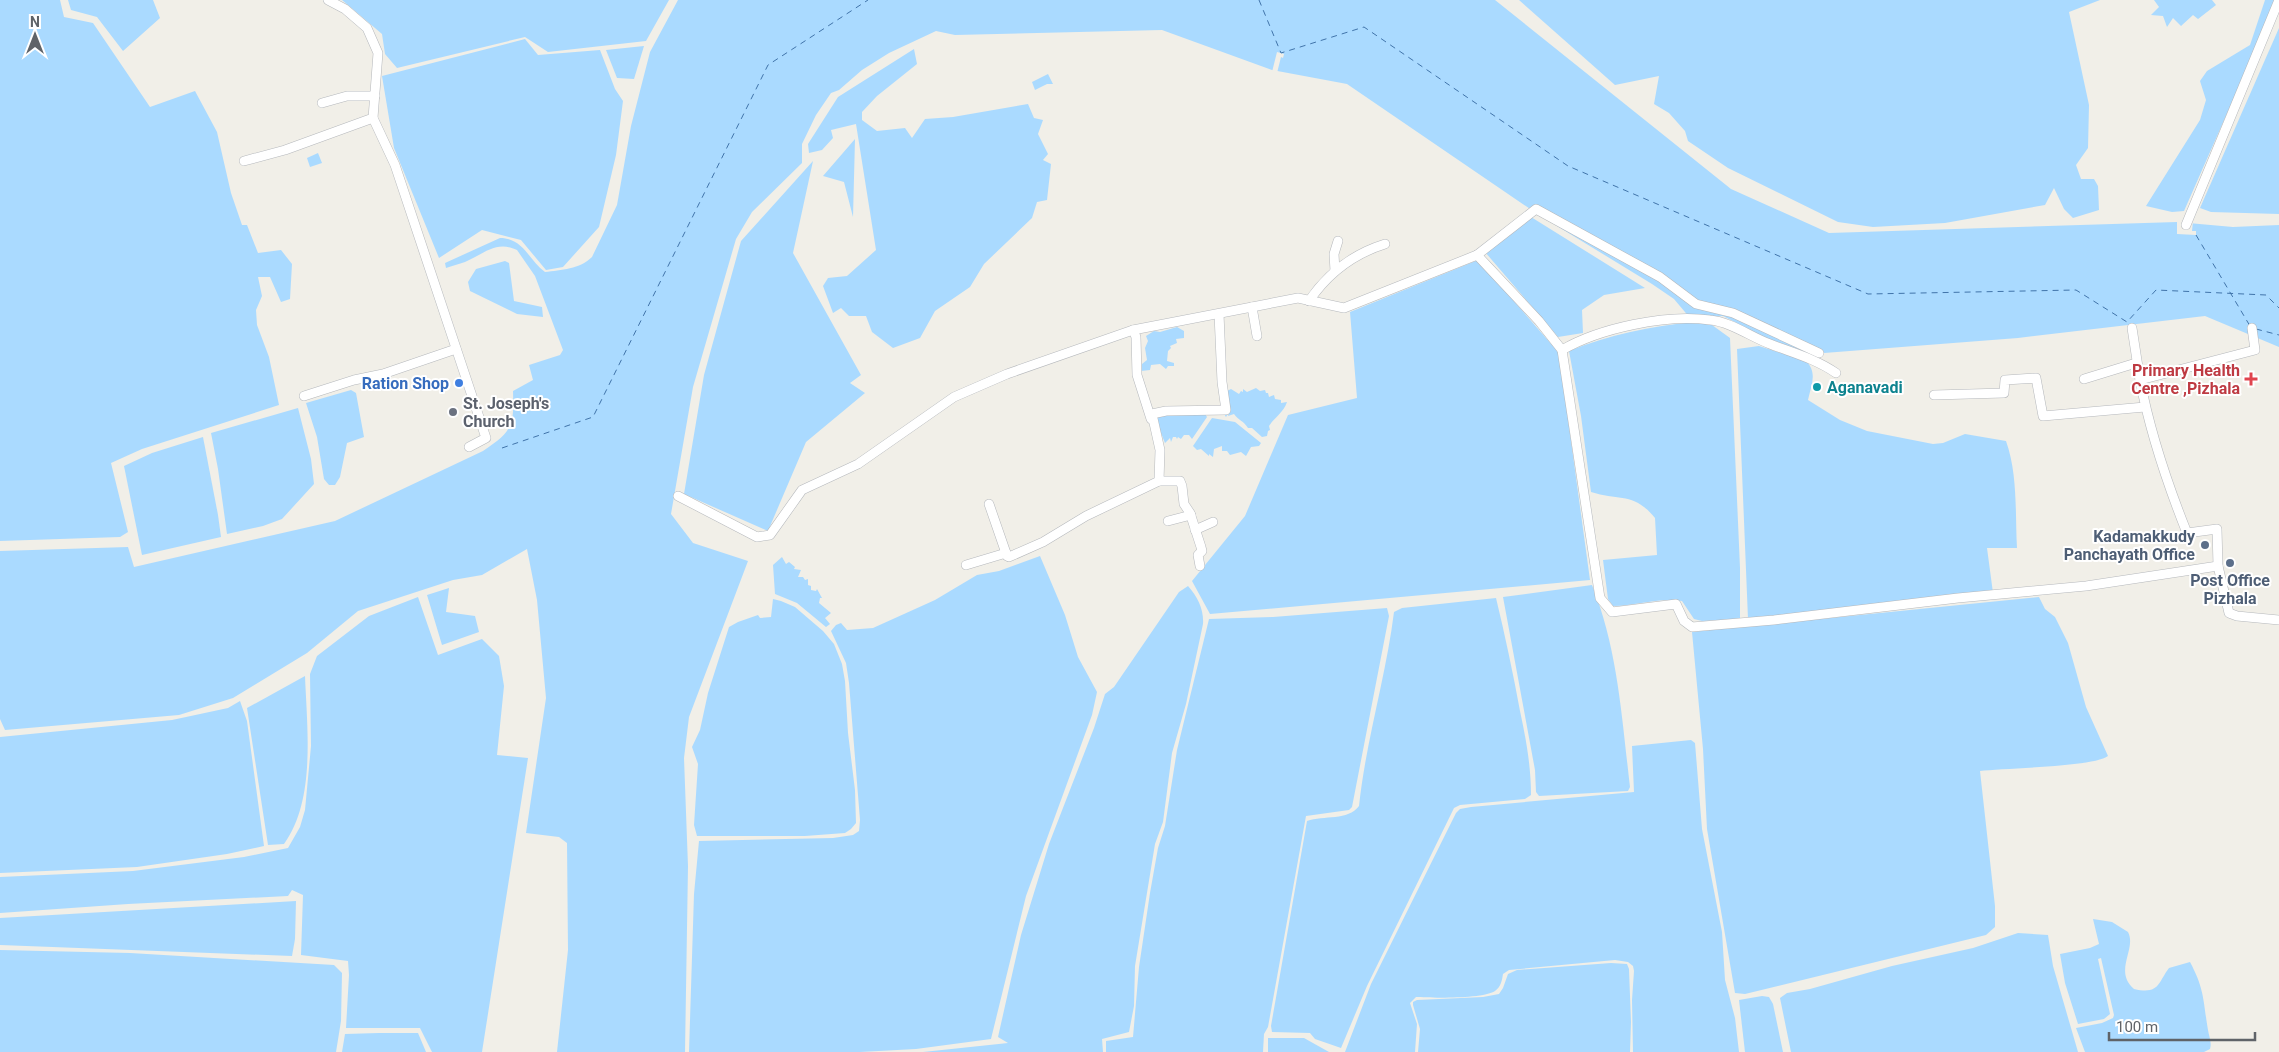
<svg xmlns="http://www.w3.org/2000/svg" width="2279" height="1052" viewBox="0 0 2279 1052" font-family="Roboto,sans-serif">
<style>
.water{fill:#aadaff}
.pier{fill:#f1efe8}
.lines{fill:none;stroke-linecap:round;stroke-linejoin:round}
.ferry{stroke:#4174aa;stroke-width:1;stroke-dasharray:6 5;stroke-linecap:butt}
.street-casing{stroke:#b5b8bc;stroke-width:10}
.street{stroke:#fff;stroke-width:9}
.health-dot{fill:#e0444e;stroke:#fff;stroke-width:2}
.shop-dot{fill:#3f7fe0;stroke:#fff;stroke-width:2}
.culture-dot{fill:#0f9aa8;stroke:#fff;stroke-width:2}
.worship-dot{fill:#6b7280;stroke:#fff;stroke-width:2}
.service-dot{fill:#5c6f8a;stroke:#fff;stroke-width:2}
.labels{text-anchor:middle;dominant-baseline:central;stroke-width:4;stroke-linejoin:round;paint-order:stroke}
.health-label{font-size:16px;font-weight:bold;fill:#be3a42;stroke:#fff;text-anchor:end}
.shop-label{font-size:16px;font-weight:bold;fill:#366cbe;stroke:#fff;text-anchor:end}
.culture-label{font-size:16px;font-weight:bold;fill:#0d838f;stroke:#fff;text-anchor:start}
.worship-label{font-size:16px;font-weight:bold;fill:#5b616d;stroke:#fff;text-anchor:start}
.service-label{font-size:16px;font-weight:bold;fill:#4e5e75;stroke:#fff;text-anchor:end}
</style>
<rect width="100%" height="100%" fill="#f1efe8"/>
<g class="water">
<polygon points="0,0 60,0 64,17 93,23 150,107 195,91 217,132 231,193 242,225 247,225 258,253 281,250 292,264 290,299 281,302 270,277 258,277 262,296 256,310 257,325 269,357 279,405 142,449 111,463 128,532 120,537 0,541"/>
<polygon points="68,0 153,0 160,18 123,51 97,17 71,10"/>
<polygon points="342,0 669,0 646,41 548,52 525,37 397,68 385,54 382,34"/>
<path d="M678,0H1495L1731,189L1829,233L2177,222L2233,227L2279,225V347L2205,316L2018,338L1811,354L1772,341L1723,316L1690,318L1674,299L1652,284L1539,215L1347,84L1272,70L1162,30L955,35L936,31L889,53L862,70L839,90L831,93L816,115L802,144V163L752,212L736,239L693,387L671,514L693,543L748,561L689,717L684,758L688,866L685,1052H557L568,950L567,843L559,837L526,833L546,698L537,600L527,549L482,575L453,580L358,611L307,653L233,698L179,715L5,730L0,719V551L128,547L134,567L335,521L483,451C513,431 514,426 513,391L533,380L529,365L560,355L563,350L535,276L517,250C496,240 484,254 465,262C459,264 452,266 446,268L445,263L500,238C524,238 529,261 545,272C561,270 580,269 592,257L617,205L631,126L650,52Z"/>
<polygon points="1519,0 2100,0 2069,12 2089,105 2088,148 2076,165 2081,179 2094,179 2098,186 2099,210 2073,218 2064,209 2054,188 2045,205 1945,223 1873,227 1838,222 1728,168 1688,141 1685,131 1669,113 1654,104 1659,76 1615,85"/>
<polygon points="2154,0 2212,0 2216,5 2198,19 2193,15 2181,26 2173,18 2167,27 2163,16 2151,15 2159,7"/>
<polygon points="2265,0 2277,0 2184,211 2172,212 2146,206 2200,120 2206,100 2200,81 2207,71 2250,45"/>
<polygon points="2279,28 2279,214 2211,212 2200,208"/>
<polygon points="525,39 538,55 600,50 615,89 623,101 616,155 599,227 563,267 546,270 521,240 482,230 439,258 394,148 382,76"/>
<polygon points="644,46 634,79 617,78 606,50"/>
<polygon points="914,49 917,64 877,96 862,112 862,120 877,131 905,128 912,138 925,119 953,117 1028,104 1034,118 1043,120 1038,134 1048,154 1043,160 1051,164 1047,200 1037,202 1032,218 984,264 970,287 935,311 920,338 893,348 872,332 866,316 849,316 841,308 833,313 823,286 828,278 847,276 876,250 856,124 831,130 833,138 822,150 809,153 808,144 838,97"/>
<polygon points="1048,74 1053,84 1047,84 1035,90 1032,82"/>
<polygon points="855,139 853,217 844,182 823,176"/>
<polygon points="318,153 322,163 310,167 307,158"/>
<polygon points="813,161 793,253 861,375 850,383 865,393 806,442 768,531 684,494 704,375 741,241"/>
<polygon points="1531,217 1645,288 1604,295 1582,310 1583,333 1558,337 1485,252"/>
<polygon points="1478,260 1559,353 1590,580 1210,614 1192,581 1245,516 1288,415 1357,398 1350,312"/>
<polygon points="505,261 509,263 514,301 542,307 543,317 517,314 470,291 468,282 476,269"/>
<path d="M1694,322L1712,325L1730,338L1740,568V619L1702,621L1694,619L1682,601C1658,597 1637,606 1613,606L1608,599L1603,560L1657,555L1655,518C1634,492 1620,501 1591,492L1581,416L1569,351C1609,335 1651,326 1694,322Z"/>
<polygon points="1177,327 1184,331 1184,338 1176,339 1177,343 1170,346 1171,348 1168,351 1167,361 1174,363 1174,366 1168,366 1166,369 1160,364 1151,365 1150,370 1141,371 1142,364 1147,360 1145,348 1148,341 1146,336 1154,331 1160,332"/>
<path d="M1759,346L1806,361C1818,373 1811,386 1808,400L1840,420L1867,431L1933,444L1943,443L1965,434L2006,441C2018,475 2015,512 2017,548H1987L1993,593L1748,619L1737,349Z"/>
<path d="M1256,388L1260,391L1265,390L1266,393H1268L1269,397L1274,395L1275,399L1281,400V403L1287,402C1284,412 1274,418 1269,426L1270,430L1268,431L1267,436L1262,437L1252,428H1248C1244,421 1238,420 1234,414L1228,416L1229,412L1226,417L1224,414L1227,391L1231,389L1239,394L1241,391L1243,392V389L1247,392Z"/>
<polygon points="351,390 356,393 364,437 347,443 340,477 335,485 329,485 324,479 317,437 306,403"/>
<polygon points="298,408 311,459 314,484 282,519 263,526 227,534 218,469 211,433"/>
<polygon points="1203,411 1207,417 1192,439 1189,435 1184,435 1181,439 1178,437 1177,439 1176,437 1173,437 1171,442 1170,438 1165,443 1155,418 1160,414"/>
<polygon points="1212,418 1235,422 1261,443 1259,446 1251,447 1246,456 1241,452 1230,455 1227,451 1222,451 1222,446 1214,449 1213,457 1209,454 1209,456 1201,449 1197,450 1193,446"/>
<polygon points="203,437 218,515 221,537 142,555 124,466 152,453"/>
<polygon points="1040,556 1065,615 1078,657 1097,692 1092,715 1026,896 991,1039 916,1049 860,1052 689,1052 694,894 699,841 833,838 853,835 859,831 860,820 849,683 846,663 831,631 836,625 841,623 847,630 873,628 935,600 977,575 999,571"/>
<polygon points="782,557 786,564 789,562 795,567 794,569 801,570 798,577 803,577 805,580 808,579 808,585 811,586 811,590 816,591 817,589 822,598 820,598 819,603 831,613 825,618 830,624 826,627 797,603 775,594 773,565"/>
<path d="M1592,585C1618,649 1622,720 1630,787L1628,791L1539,796L1536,792L1535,770L1503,597Z"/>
<path d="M1188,586C1198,597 1204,610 1203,624L1186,704L1172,753L1163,822L1155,844L1135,966L1134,1006L1129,1032L1102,1039L1103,1052H923L1008,1043L998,1037L1021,935L1049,844L1094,728L1105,694L1114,687L1179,592Z"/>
<polygon points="449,588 446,612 475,616 479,632 442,645 427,595"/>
<polygon points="418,597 438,655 482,639 499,656 504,686 497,755 528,758 482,1052 432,1052 420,1028 346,1028 349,975 348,961 301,955 303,895 292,890 288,896 128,904 0,913 0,877 133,871 244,857 288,848 300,827 305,810 311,746 310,674 317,656 369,616"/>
<path d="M2039,597L2045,609L2055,617L2068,643L2086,707L2108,756C2094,767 2004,768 1980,771L1995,906V927L1986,935L1745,994L1735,993L1707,829L1703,749L1692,632Z"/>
<path d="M1496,598C1505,635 1513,673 1520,711C1526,739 1531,766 1531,795L1525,799L1460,805L1454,808L1367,986L1341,1048L1315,1039L1310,1033L1272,1032L1271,1026L1307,821C1324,815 1348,821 1359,806C1366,740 1386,677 1394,612L1402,608Z"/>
<polygon points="773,599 781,601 795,607 823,631 834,644 842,664 845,681 848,733 855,790 856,823 851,829 845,833 805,836 697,836 694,825 698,764 692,747 700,730 708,693 729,627 738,622 758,615 760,618 771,617"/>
<polygon points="1387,608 1389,616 1352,807 1349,810 1306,816 1268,1027 1264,1034 1263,1052 1106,1052 1106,1041 1133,1037 1139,967 1150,893 1158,848 1165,826 1177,750 1209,619 1273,617"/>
<path d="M305,676C307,728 316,800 284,844L268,845L247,708Z"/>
<polygon points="240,701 247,721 264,846 227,854 137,867 0,873 0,737 172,720 228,708"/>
<path d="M1691,740L1695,743L1702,829L1722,932L1725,980L1735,1018L1739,1052H1633L1632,1000L1634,971L1633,966L1628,962L1615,960L1509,970L1503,974C1502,980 1501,987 1495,991C1483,999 1432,998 1416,997L1410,1003L1417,1024L1415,1052H1345L1371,984L1456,813L1460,809L1471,807L1634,792L1632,746Z"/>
<polygon points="296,901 295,939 292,956 0,945 0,918"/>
<path d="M2093,919L2112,922L2128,932C2137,949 2113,971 2134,989C2160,995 2158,982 2169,968L2190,962C2205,990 2203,1001 2208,1030C2209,1037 2212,1042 2210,1049L2204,1052H2085L2076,1028L2102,1023L2113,1018L2114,1015L2101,958L2098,959L2110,1014L2104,1019L2078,1024L2065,983L2060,954L2090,948L2099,944Z"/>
<polygon points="2018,933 2048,935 2053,966 2078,1052 1791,1052 1780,998 1787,993 1810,989 1892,966 1973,948"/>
<polygon points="0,950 130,953 334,965 342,973 341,1021 336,1052 0,1052"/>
<polygon points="1611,963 1627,964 1629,969 1631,1022 1630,1052 1418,1052 1420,1029 1413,1005 1413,1002 1417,1000 1483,997 1499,994 1503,988 1508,974 1517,970"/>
<polygon points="1762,996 1769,997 1773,1004 1783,1052 1745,1052 1739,1000"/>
<polygon points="379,1033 418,1033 426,1052 342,1052 345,1034"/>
<polygon points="1268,1038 1304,1038 1329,1052 1268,1052"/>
</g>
<g class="pier">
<polygon points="1277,52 1284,54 1283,58 1281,57 1277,73 1272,72"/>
<polygon points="2177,221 2193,221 2192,231 2196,231 2196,235 2177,234"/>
</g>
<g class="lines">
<g class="ferry">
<polyline points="1259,0 1281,53 1364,27 1568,166 1868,294 2076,290 2127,322 2156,290 2266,295 2279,308"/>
<polyline points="2196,235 2250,326"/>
<polyline points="2256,329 2279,335"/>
<polyline points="502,448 593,417 768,65 868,0"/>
</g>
<g class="street-casing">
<g id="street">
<polyline points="328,0 345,9 367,28 378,53 373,118 395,165 486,438 469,447"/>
<polyline points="322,103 347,96 375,96"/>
<polyline points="244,161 285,150 373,118"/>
<polyline points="2186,225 2279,0"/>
<polyline points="1477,255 1536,209 1660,277 1696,304 1733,313 1819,353"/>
<polyline points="1335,271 1334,254 1338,241"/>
<path d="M1309,301C1328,273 1353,254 1385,244"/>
<polyline points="1252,307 1257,336"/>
<polyline points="2132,328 2140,380"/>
<path d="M2252,328L2255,350L2140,380C2150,432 2167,483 2187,533L2217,529L2218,566L2229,613L2237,616L2279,620"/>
<polyline points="1133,330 1136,337 1137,375 1151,419"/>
<path d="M1562,350C1600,328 1666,314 1710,320C1731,322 1751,337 1770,344C1793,353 1816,359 1836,373"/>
<polyline points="2084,379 2136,363"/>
<polyline points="1934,395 2004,393 2005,380 2036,378 2043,416 2145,407"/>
<polyline points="304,396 354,380 383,374 456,349"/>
<polyline points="1159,481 1180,481 1182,486 1184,504 1190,513 1201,547 1202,551 1198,555 1200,566"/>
<polyline points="678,496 757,537 770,535 802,490 858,464 954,397 1007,374 1133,330 1298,298 1344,308 1477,255 1539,321 1562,350 1600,598 1612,612 1676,604 1684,621 1692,627 1774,620 1958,598 2086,586 2218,566"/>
<polyline points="989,504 1007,556 1009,557 1043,542 1086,516 1159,481 1160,450 1152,414 1166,411 1226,410 1222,382 1219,314"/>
<polyline points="1168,521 1191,515"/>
<polyline points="1195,530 1213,522"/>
<polyline points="966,565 1006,553"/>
</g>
</g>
<use href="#street" class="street"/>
</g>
<path class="health-dot" d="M2248.5 371.5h5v5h5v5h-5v5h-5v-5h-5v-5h5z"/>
<circle class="shop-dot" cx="459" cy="383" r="5"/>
<circle class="culture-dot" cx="1817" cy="387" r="5"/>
<circle class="worship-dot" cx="453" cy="412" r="5"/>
<g class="service-dot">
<circle cx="2205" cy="545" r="5"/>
<circle cx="2230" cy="563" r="5"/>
</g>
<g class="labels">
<g class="health-label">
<text x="2240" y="370">Primary Health<tspan x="2240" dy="18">Centre ,Pizhala</tspan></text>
</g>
<g class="shop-label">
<text x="449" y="383">Ration Shop</text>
</g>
<g class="culture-label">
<text x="1827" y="387">Aganavadi</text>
</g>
<g class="worship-label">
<text x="463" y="403">St. Joseph's<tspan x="463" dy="18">Church</tspan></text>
</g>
<g class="service-label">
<text x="2195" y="536">Kadamakkudy<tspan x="2195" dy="18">Panchayath Office</tspan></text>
<text x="2230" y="580" text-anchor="middle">Post Office<tspan x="2230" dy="18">Pizhala</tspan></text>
</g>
</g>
<g transform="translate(35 35)" stroke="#ffffff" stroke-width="4" paint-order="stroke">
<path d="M0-4L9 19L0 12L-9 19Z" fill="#5f6368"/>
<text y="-8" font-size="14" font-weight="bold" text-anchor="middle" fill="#5f6368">N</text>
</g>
<path d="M2109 1032v8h146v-8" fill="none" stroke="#5f6368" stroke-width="2.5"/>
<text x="2116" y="1032" font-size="15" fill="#5f6368" stroke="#ffffff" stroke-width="4" paint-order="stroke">100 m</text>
</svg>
